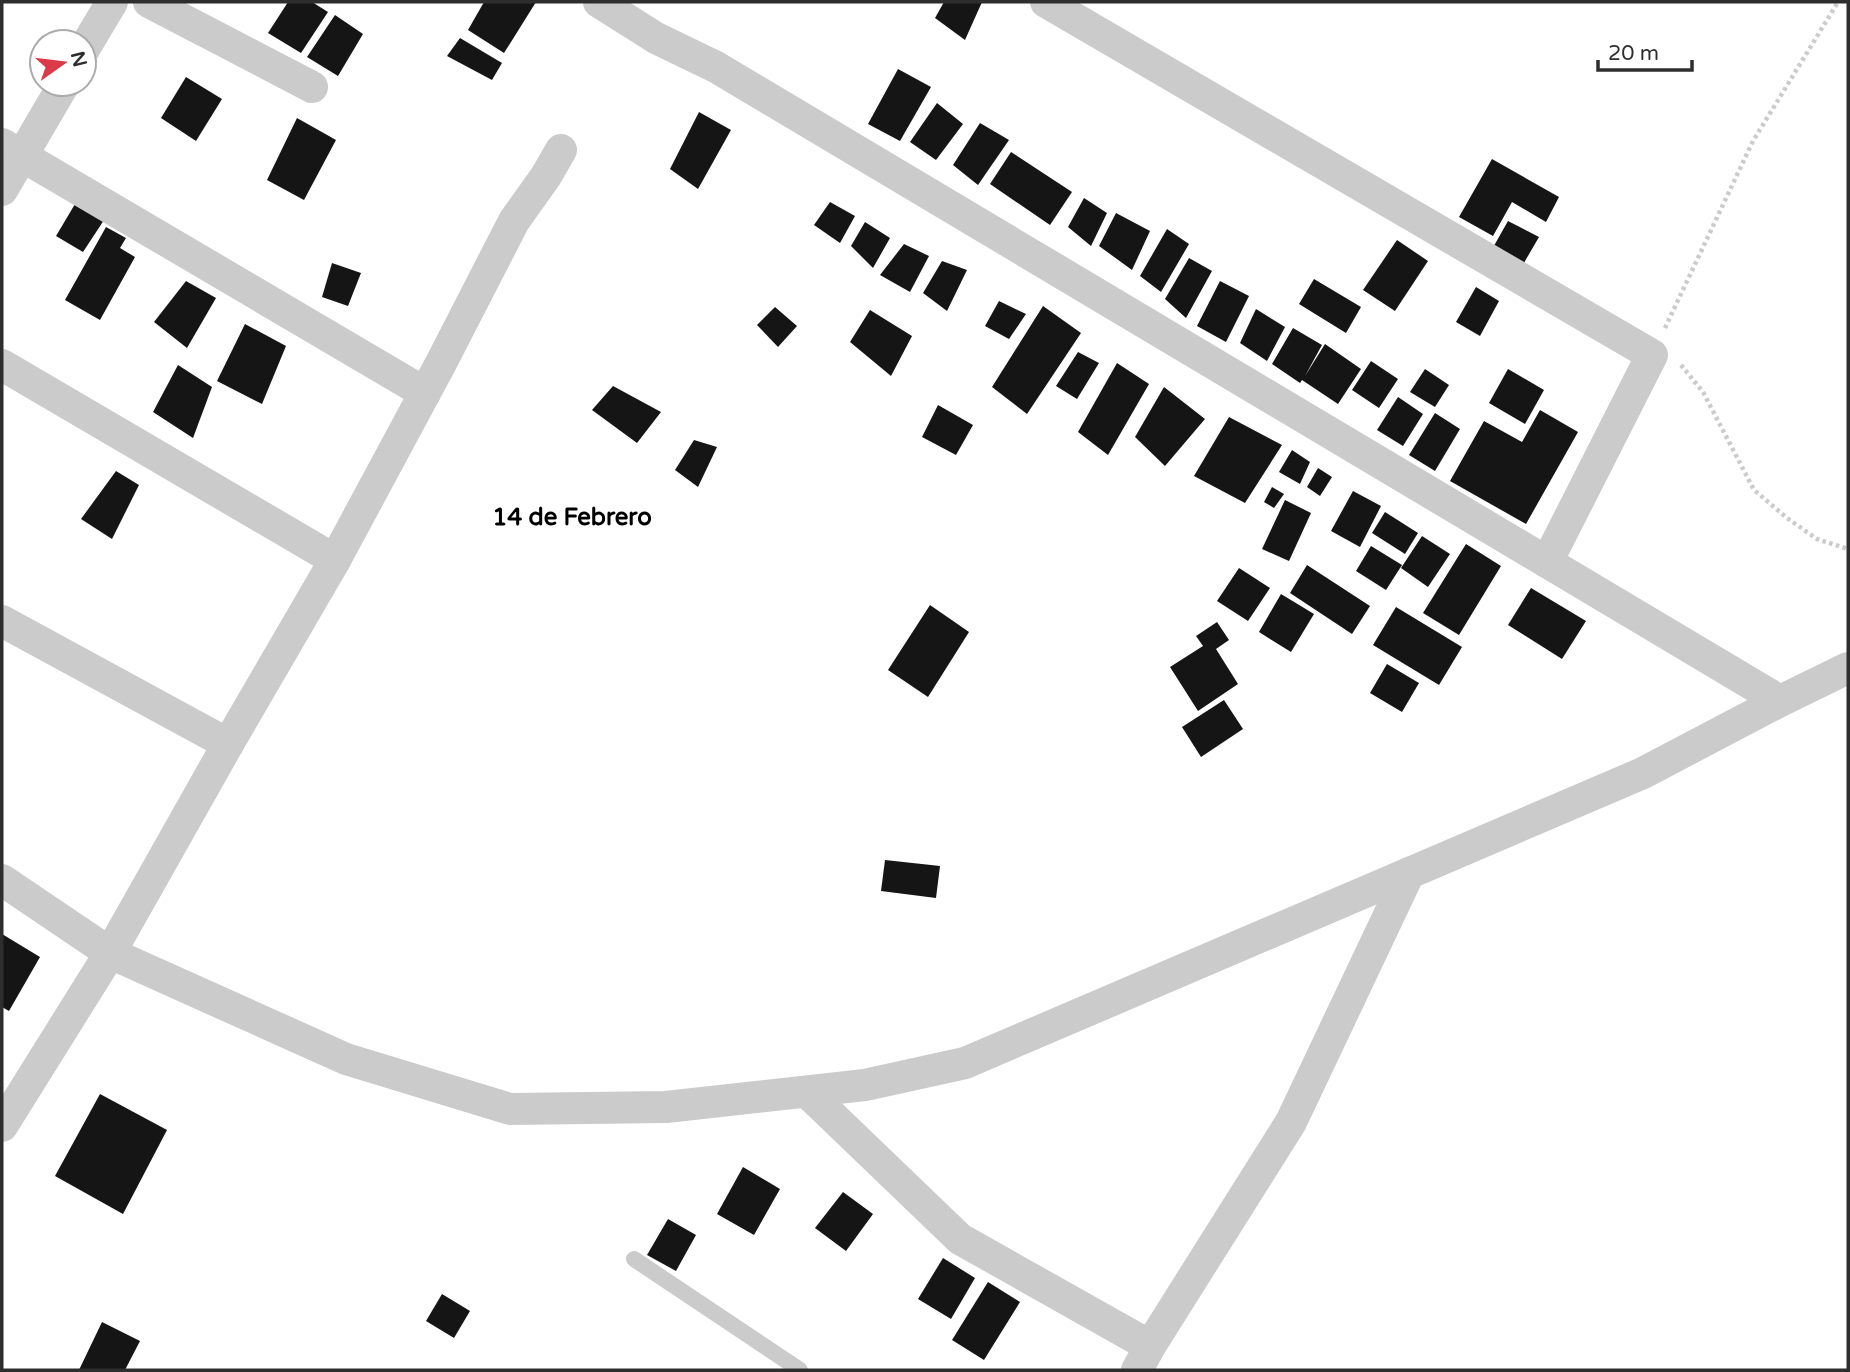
<svg xmlns="http://www.w3.org/2000/svg" width="1850" height="1372" viewBox="0 0 1850 1372" font-family="'Varela Round',sans-serif">
<style>
.building{fill:#151515}
.lines{fill:none;stroke-linecap:round;stroke-linejoin:round}
.path{stroke:#cbcbcb;stroke-width:4.5;stroke-dasharray:3.5 3.5;stroke-linecap:butt}
.lane{stroke:#cbcbcb;stroke-width:16}
.street{stroke:#cbcbcb;stroke-width:32}
.labels{text-anchor:middle;dominant-baseline:central;stroke-width:7;stroke-linejoin:round;paint-order:stroke}
.neighbourhood-label{font-size:24px;font-weight:bold;fill:#000;stroke:#fff}
</style>
<rect width="100%" height="100%" fill="#fff"/>
<g class="building">
<polygon points="288,2 312,2 328,12 301,53 268,33"/>
<polygon points="484,2 536,2 504,53 468,30"/>
<polygon points="944,2 982,2 965,40 935,18"/>
<polygon points="335,15 363,34 338,76 307,57"/>
<polygon points="460,38 502,63 492,80 447,56"/>
<polygon points="898,69 931,87 900,141 868,124"/>
<polygon points="186,77 222,99 196,141 161,118"/>
<polygon points="937,103 963,124 936,160 910,142"/>
<polygon points="699,112 731,130 698,189 670,169"/>
<polygon points="297,118 336,140 304,200 267,180"/>
<polygon points="980,123 1009,140 978,185 953,165"/>
<polygon points="1011,152 1072,192 1050,225 990,184"/>
<polygon points="1492,159 1559,197 1546,222 1512,202 1493,236 1459,217"/>
<polygon points="1084,198 1107,213 1091,246 1068,227"/>
<polygon points="78,199 106,217 83,252 56,236"/>
<polygon points="830,202 855,216 840,243 814,225"/>
<polygon points="1116,213 1150,231 1132,270 1099,246"/>
<polygon points="1508,221 1539,237 1521,268 1491,251"/>
<polygon points="865,222 890,238 873,268 851,246"/>
<polygon points="106,227 126,238 120,248 135,257 100,320 65,300"/>
<polygon points="1167,229 1189,244 1161,292 1140,276"/>
<polygon points="1397,240 1428,261 1395,311 1363,290"/>
<polygon points="904,244 929,256 910,292 880,275"/>
<polygon points="1189,258 1212,271 1186,318 1165,299"/>
<polygon points="942,261 967,270 947,311 923,293"/>
<polygon points="332,263 361,273 348,306 322,297"/>
<polygon points="1314,279 1361,307 1346,333 1299,304"/>
<polygon points="186,281 216,298 187,348 154,322"/>
<polygon points="1220,281 1249,296 1226,342 1197,326"/>
<polygon points="1476,287 1499,301 1480,336 1456,322"/>
<polygon points="999,301 1026,314 1009,339 985,326"/>
<polygon points="1043,306 1081,333 1027,414 992,387"/>
<polygon points="775,307 797,326 778,347 757,325"/>
<polygon points="1256,309 1285,327 1267,361 1240,343"/>
<polygon points="870,310 912,336 891,376 850,342"/>
<polygon points="245,324 286,346 262,404 217,381"/>
<polygon points="1293,328 1322,345 1305,376 1325,344 1361,369 1338,404 1302,380 1300,383 1272,364"/>
<polygon points="1078,352 1099,363 1077,399 1056,386"/>
<polygon points="1371,361 1398,379 1379,408 1352,390"/>
<polygon points="1117,363 1149,384 1108,455 1078,432"/>
<polygon points="178,365 212,387 193,438 153,412"/>
<polygon points="1425,369 1449,385 1435,407 1410,392"/>
<polygon points="1508,369 1544,390 1525,424 1489,403"/>
<polygon points="613,386 661,412 637,443 592,410"/>
<polygon points="1164,387 1205,419 1165,466 1135,437"/>
<polygon points="1398,397 1423,414 1403,446 1377,430"/>
<polygon points="938,405 973,425 956,455 922,437"/>
<polygon points="1540,410 1578,432 1526,524 1450,481 1484,421 1522,442"/>
<polygon points="1435,413 1460,429 1435,471 1409,455"/>
<polygon points="1229,417 1282,445 1245,503 1194,476"/>
<polygon points="694,440 717,447 698,487 675,470"/>
<polygon points="1292,450 1310,462 1300,484 1279,472"/>
<polygon points="1318,468 1332,477 1320,496 1307,487"/>
<polygon points="116,471 139,485 112,539 81,519"/>
<polygon points="1272,487 1284,494 1274,508 1264,502"/>
<polygon points="1353,491 1381,506 1360,547 1331,531"/>
<polygon points="1285,500 1311,513 1289,561 1262,549"/>
<polygon points="1385,512 1418,533 1405,554 1372,533"/>
<polygon points="1422,536 1450,554 1428,587 1401,568"/>
<polygon points="1466,544 1501,566 1459,635 1423,613"/>
<polygon points="1371,546 1402,565 1386,590 1356,571"/>
<polygon points="1307,565 1370,606 1352,634 1290,593"/>
<polygon points="1239,568 1270,588 1248,621 1217,601"/>
<polygon points="1531,588 1586,621 1562,659 1508,625"/>
<polygon points="1281,594 1314,614 1291,652 1259,632"/>
<polygon points="930,605 969,632 928,697 888,670"/>
<polygon points="1396,607 1462,647 1439,685 1373,645"/>
<polygon points="1217,622 1229,640 1216,649 1238,684 1198,711 1170,667 1203,646 1196,636"/>
<polygon points="1387,664 1419,683 1402,712 1370,693"/>
<polygon points="1224,700 1243,729 1201,757 1182,727"/>
<polygon points="885,860 940,866 936,898 881,891"/>
<polygon points="2,934 40,957 9,1011 2,1007"/>
<polygon points="100,1094 167,1130 123,1214 55,1176"/>
<polygon points="743,1167 780,1189 754,1235 717,1214"/>
<polygon points="843,1192 873,1214 846,1251 815,1228"/>
<polygon points="668,1219 696,1235 676,1271 647,1255"/>
<polygon points="943,1258 975,1278 951,1319 918,1299"/>
<polygon points="988,1282 1020,1302 984,1360 952,1340"/>
<polygon points="442,1294 470,1311 454,1338 426,1321"/>
<polygon points="102,1322 140,1341 125,1370 79,1370"/>
</g>
<g class="lines">
<g class="path">
<polyline points="1665,328 1753,141 1838,2"/>
<polyline points="1681,365 1703,392 1754,490 1787,518 1817,539 1848,549"/>
</g>
<polyline class="lane" points="634,1259 800,1370"/>
<g class="street">
<polyline points="149,2 312,87"/>
<polyline points="599,2 656,38 716,67 1780,701"/>
<polyline points="1046,2 1652,355 1547,562"/>
<polyline points="84,49 112,2"/>
<polyline points="2,144 425,393"/>
<polyline points="2,190 64,84"/>
<polyline points="2,365 335,560"/>
<polyline points="2,621 228,744"/>
<polyline points="2,880 110,953 346,1059 510,1109 666,1107 865,1085 965,1063 1643,773 1780,701 1848,668"/>
<polyline points="807,1092 960,1239 1150,1346"/>
<polyline points="2,1126 110,953 228,744 335,560 441,363 514,221 546,176 561,150"/>
<polyline points="1137,1370 1150,1346 1291,1122 1409,873"/>
</g>
</g>
<g class="labels">
<g class="neighbourhood-label">
<text x="572" y="517">14 de Febrero</text>
</g>
</g>
<rect width="1850" height="1372" fill="none" stroke="#2e2e2e" stroke-width="7"/>
<g transform="translate(63 63) rotate(76)"><circle r="33" fill="#ffffff" stroke="#ababab" stroke-width="2"/>
<path d="M0-5L12 26L0 18L-12 26Z" fill="#db3a48"/>
<text y="-10" font-size="19" font-weight="bold" text-anchor="middle" fill="#2e2e2e">N</text>
</g>
<path d="M1598 60v10h94v-10" fill="none" stroke="#2e2e2e" stroke-width="3.5"/>
<text x="1608" y="60" font-size="21" fill="#2e2e2e" stroke="#ffffff" stroke-width="5" paint-order="stroke">20 m</text>
</svg>
